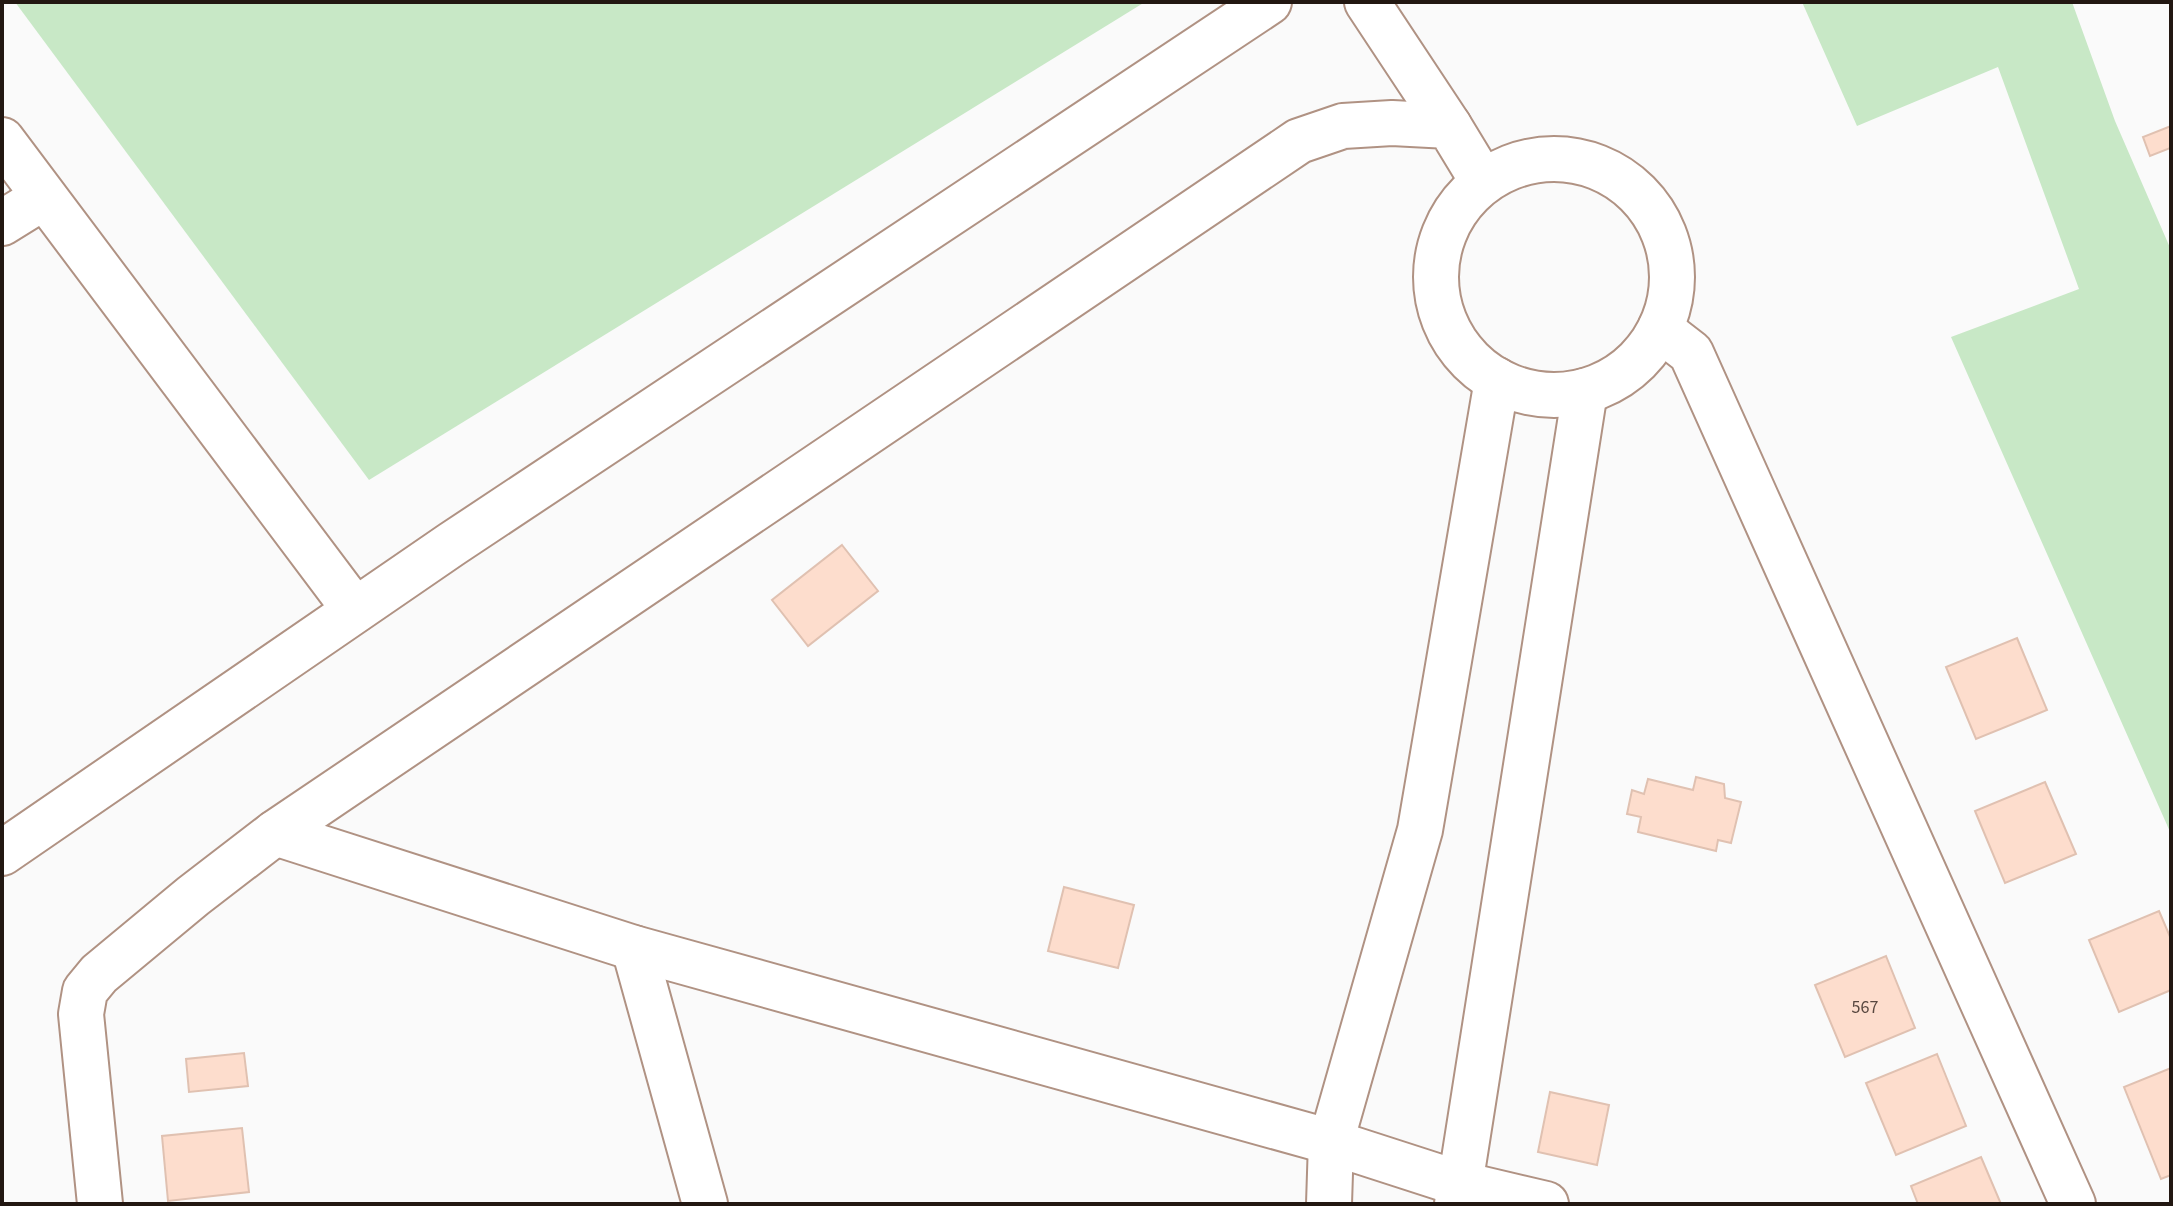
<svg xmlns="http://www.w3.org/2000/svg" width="2173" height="1206" viewBox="0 0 2173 1206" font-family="'Source Sans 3',sans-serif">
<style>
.green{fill:#c8e8c6}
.building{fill:#fdddcd;stroke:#e0c1b1;stroke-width:2}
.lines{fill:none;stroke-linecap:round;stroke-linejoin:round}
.minor-casing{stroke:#b09283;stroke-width:48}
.minor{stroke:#fff;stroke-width:44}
.labels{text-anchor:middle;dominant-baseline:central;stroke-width:8;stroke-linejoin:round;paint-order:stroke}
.number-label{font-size:18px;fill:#594840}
</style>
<rect width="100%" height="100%" fill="#fafafa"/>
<g class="green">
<polygon points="15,2 1145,2 369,480"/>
<polygon points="1802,2 2072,2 2115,121 2171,250 2171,834 1951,337 2079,289 1998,67 1857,126"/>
</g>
<g class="building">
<polygon points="2171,126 2171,151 2170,148 2150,156 2143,137"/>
<polygon points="842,545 878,591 808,646 772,600"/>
<polygon points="2017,638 2047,710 1976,739 1946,667"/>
<polygon points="1696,777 1724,784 1725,798 1741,802 1731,843 1718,840 1716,851 1638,832 1641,817 1627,814 1632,790 1644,794 1648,779 1693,790"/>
<polygon points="2045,782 2076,854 2005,883 1975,811"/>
<polygon points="1064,887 1134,905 1118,968 1048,951"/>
<polygon points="2159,911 2171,939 2171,990 2119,1012 2089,940"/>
<polygon points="1886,956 1915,1028 1845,1057 1815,985"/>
<polygon points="244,1053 248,1086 189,1092 186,1059"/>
<polygon points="1937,1054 1966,1126 1896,1155 1866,1083"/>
<polygon points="2171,1068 2171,1175 2161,1179 2124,1087"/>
<polygon points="1550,1092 1609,1105 1597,1165 1538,1152"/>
<polygon points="242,1128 249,1192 168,1201 162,1136"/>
<polygon points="1981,1157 2001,1204 1918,1204 1911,1186"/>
</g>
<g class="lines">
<g class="minor-casing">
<g id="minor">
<polyline points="1367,2 1449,126"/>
<polyline points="2,140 355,610"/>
<circle cx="1554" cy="277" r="118"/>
<polyline points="2,223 44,197"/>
<polyline points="1660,329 1691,353 2073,1204"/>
<polyline points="275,833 634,948 1331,1142 1461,1184 1546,1204"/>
<polyline points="2,853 452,544 1269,2"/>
<polyline points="634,948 705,1204"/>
<polyline points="100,1204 81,1014 85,991 99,974 193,896 275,833 1299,141 1343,126 1392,123 1449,126 1483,182"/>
<polyline points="1329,1204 1331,1142 1420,830 1497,380"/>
<polyline points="1457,1204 1585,391"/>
</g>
</g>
<use href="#minor" class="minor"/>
</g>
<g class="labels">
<g class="number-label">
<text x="1865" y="1007">567</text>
</g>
</g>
<rect width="2173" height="1206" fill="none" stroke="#221711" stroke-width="8"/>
</svg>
